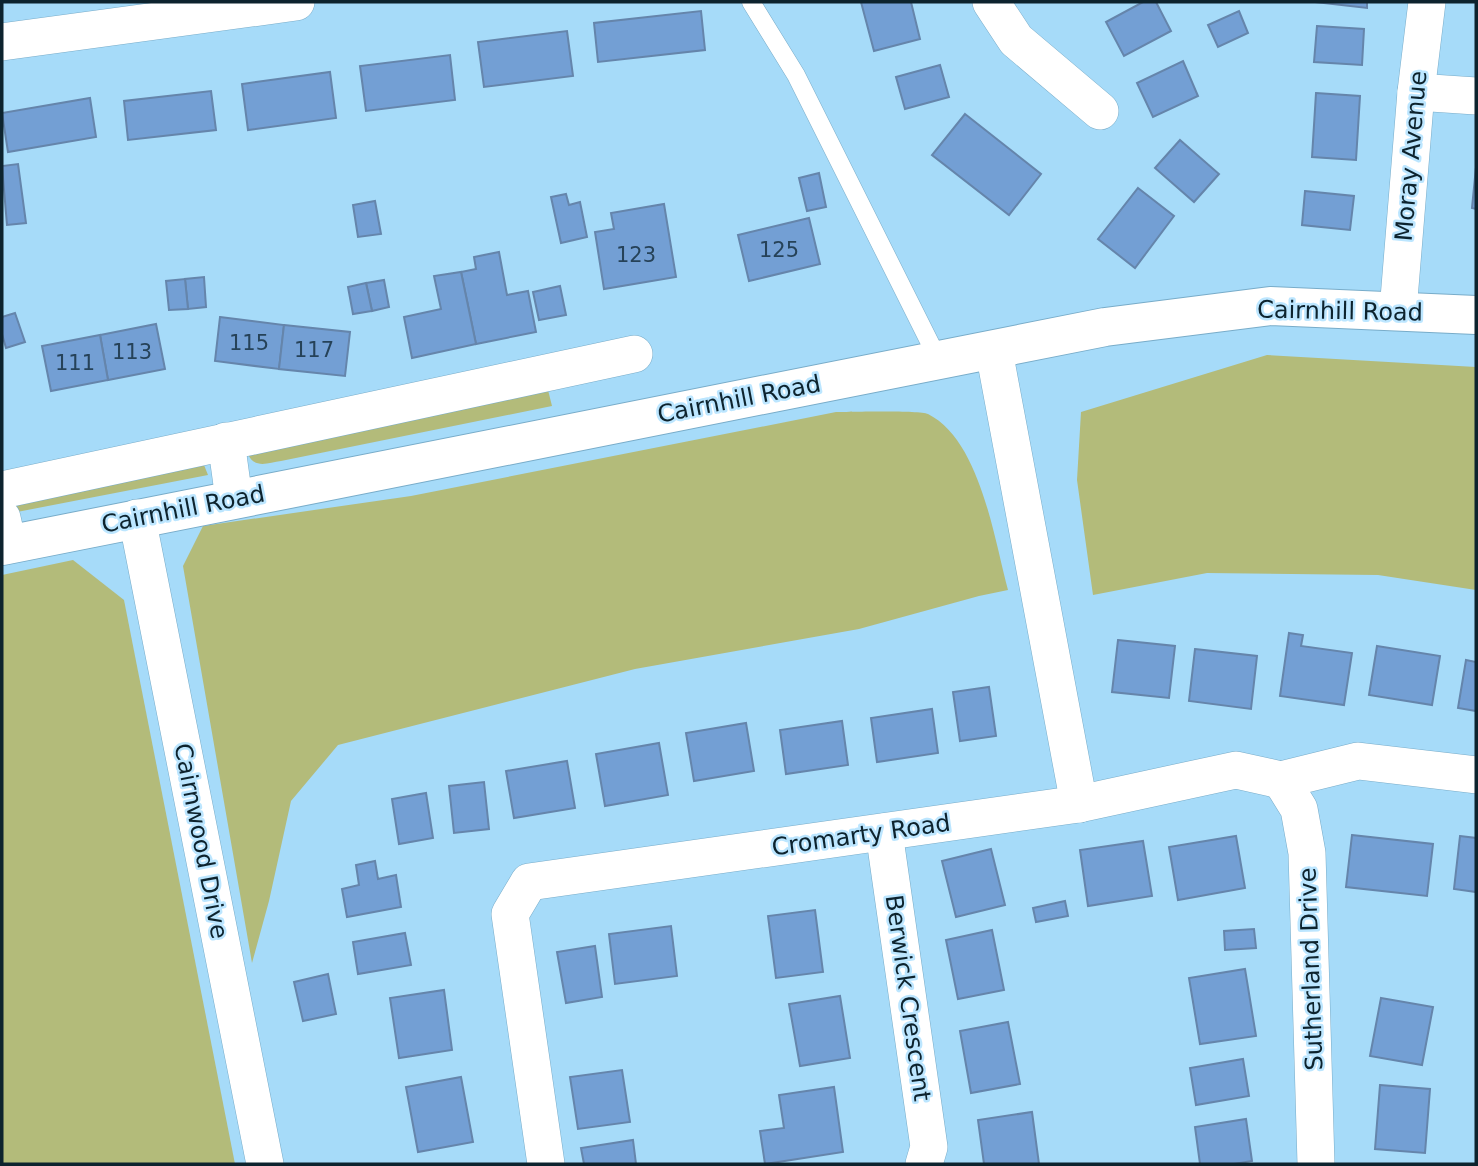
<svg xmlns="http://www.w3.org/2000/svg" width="1478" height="1166" viewBox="0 0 1478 1166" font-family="'DejaVu Sans',sans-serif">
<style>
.green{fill:#b3bb7a}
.building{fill:#739fd4;stroke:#6585ab;stroke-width:2}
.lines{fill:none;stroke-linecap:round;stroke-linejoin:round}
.lane-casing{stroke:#78acc9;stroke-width:19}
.street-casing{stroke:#78acc9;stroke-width:38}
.secondary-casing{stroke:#78acc9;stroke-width:40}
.lane{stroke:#fff;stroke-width:18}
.street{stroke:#fff;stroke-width:37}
.secondary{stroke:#fff;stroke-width:38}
.labels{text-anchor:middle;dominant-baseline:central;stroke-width:5;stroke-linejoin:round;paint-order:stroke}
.number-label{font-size:21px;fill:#264258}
.street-label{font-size:24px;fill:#0d232e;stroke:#bce6ff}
</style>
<rect width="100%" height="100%" fill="#a6dbf9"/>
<g class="green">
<polygon points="1267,355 1476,367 1476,590 1378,575 1207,573 1093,595 1077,480 1081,412"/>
<path d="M547,386L552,406L281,461C268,463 254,469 248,454Z"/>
<path d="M836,412C851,412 919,410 928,414C980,440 994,538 1008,590L979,596L859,629L635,669L338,745L291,801L269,901L252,963L183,566L203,526L411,496Z"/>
<polygon points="204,465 208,475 17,512 16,507 19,502"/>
<polygon points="73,560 124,600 235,1164 2,1164 2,575"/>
</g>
<g class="building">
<polygon points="861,2 911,2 920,39 874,51"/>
<polygon points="1143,2 1156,2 1171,31 1124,56 1106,22"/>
<polygon points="1315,2 1367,2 1367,8"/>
<polygon points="701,11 705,50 598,62 594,23"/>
<polygon points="1239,11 1248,33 1218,47 1208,25"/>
<polygon points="1317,26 1364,29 1362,65 1314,62"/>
<polygon points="567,31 573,76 484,87 478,42"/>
<polygon points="450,55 455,100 366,111 360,66"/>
<polygon points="1183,61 1198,96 1153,117 1137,83"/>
<polygon points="940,65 949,97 905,109 896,77"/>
<polygon points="330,72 336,118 248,130 242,84"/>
<polygon points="211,91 216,130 128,140 124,101"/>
<polygon points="1316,93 1360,96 1356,160 1312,157"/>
<polygon points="90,98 96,137 8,152 2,113"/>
<polygon points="965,114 1041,174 1009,215 932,155"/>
<polygon points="1180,140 1219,174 1194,202 1155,168"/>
<polygon points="18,164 26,223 7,225 2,166"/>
<polygon points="1476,167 1476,209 1472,208"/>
<polygon points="819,173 826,207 807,211 799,178"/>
<polygon points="1138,188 1174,216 1135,268 1098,239"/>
<polygon points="1305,191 1354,196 1350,230 1302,225"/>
<polygon points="566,194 569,205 580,202 587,237 561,243 551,197"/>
<polygon points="375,201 381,234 358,237 353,205"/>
<polygon points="664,204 676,277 604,289 595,232 614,229 611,213"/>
<polygon points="809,218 820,264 749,281 738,235"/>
<polygon points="499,252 507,295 528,291 536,332 476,344 461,272 476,269 474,257"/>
<polygon points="461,272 476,344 412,358 404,317 441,309 434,276"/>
<polygon points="204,277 206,307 188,309 185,279"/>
<polygon points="185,279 188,309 169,310 166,281"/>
<polygon points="384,280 389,307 372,311 366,283"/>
<polygon points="366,283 372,311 353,314 348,287"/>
<polygon points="560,286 566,315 539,320 533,292"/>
<polygon points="15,313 25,342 6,348 2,334 2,317"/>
<polygon points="220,317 284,325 279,369 215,361"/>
<polygon points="156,324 165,369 108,380 100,335"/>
<polygon points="284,325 350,332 345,376 279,369"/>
<polygon points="100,335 108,380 51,391 42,346"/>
<polygon points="1289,633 1303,635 1301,646 1352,653 1344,705 1280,696"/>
<polygon points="1118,640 1175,646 1169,698 1112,692"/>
<polygon points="1377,646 1440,656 1432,705 1369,695"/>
<polygon points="1195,649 1257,656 1251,709 1189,701"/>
<polygon points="1466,660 1476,662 1476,711 1458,708"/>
<polygon points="989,687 996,736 960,741 953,692"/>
<polygon points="932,709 938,753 877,762 871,718"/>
<polygon points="842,721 848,765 786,774 780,730"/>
<polygon points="746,723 754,771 694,781 686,733"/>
<polygon points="659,743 668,795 605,806 596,754"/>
<polygon points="567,761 575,808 514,818 506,771"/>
<polygon points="484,782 489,829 454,833 449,786"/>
<polygon points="426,793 433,838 399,844 392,799"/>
<polygon points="1352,835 1433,844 1427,896 1346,887"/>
<polygon points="1236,836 1245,888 1178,900 1169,847"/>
<polygon points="1460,836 1476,838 1476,892 1454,889"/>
<polygon points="1143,841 1152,896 1088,906 1080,850"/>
<polygon points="991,849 1005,905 956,917 942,861"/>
<polygon points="375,861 378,879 396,875 401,907 347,917 342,889 359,885 356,865"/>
<polygon points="1065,901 1068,916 1036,922 1033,908"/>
<polygon points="815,910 823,972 776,978 768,916"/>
<polygon points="671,926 677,976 615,984 609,934"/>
<polygon points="1254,929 1256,948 1225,950 1224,931"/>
<polygon points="992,930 1004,990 958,999 946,940"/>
<polygon points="405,933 411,965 358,974 353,942"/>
<polygon points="595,946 602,997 566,1003 557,952"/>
<polygon points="1245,969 1256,1036 1200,1044 1189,978"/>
<polygon points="328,974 336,1014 303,1021 294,982"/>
<polygon points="444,990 452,1050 399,1058 390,998"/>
<polygon points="840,996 850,1058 800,1066 789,1004"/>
<polygon points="1381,998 1433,1007 1422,1065 1370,1056"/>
<polygon points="1008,1022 1020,1084 971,1093 960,1031"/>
<polygon points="1243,1059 1249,1096 1196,1105 1190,1068"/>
<polygon points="622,1070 630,1122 578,1129 570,1077"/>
<polygon points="461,1077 473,1142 418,1152 406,1087"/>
<polygon points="1380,1085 1430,1089 1425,1153 1375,1149"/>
<polygon points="834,1087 843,1152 765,1164 760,1131 784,1128 779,1095"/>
<polygon points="1032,1112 1039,1164 984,1164 978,1120"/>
<polygon points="1246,1119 1252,1161 1234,1164 1200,1164 1195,1127"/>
<polygon points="633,1140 636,1164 584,1164 581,1148"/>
</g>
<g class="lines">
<g class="lane-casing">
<polyline id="lane" points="751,2 796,75 938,359"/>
</g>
<g class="street-casing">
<g id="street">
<polyline points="991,2 1016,40 1100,111"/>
<polyline points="2,42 296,2"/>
<polyline points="1416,92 1476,96"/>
<polyline points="1398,311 1416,92 1427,2"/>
<polyline points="994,351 1079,804"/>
<polyline points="226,441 234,499"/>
<polyline points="2,490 634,354"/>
<polyline points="2,518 8,545"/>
<polyline points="137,518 265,1164"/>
<polyline points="1281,780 1299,809 1307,853 1316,1164"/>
<polyline points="884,832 929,1147 924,1164"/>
<polyline points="546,1164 510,914 529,882 1079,804 1236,770 1281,780 1358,761 1476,775"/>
</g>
</g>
<g class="secondary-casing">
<polyline id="secondary" points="2,546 1105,327 1270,306 1476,315"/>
</g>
<use href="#lane" class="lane"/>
<use href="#street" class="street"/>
<use href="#secondary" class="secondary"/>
</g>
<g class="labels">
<g class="number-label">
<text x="779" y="250">125</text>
<text x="636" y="255">123</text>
<text x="249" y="343">115</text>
<text x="314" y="350">117</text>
<text x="132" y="352">113</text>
<text x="75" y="363">111</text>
</g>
<g class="street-label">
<text transform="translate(1411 156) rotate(-85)">Moray Avenue</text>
<text transform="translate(1340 311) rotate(1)">Cairnhill Road</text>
<text transform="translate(739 399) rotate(-11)">Cairnhill Road</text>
<text transform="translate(183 509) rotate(-11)">Cairnhill Road</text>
<text transform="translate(861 835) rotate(-8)">Cromarty Road</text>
<text transform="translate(201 841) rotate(79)">Cairnwood Drive</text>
<text transform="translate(1311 969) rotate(-92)">Sutherland Drive</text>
<text transform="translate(908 998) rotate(82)">Berwick Crescent</text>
</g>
</g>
<rect width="1478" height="1166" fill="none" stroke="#0d232e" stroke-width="7"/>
</svg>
